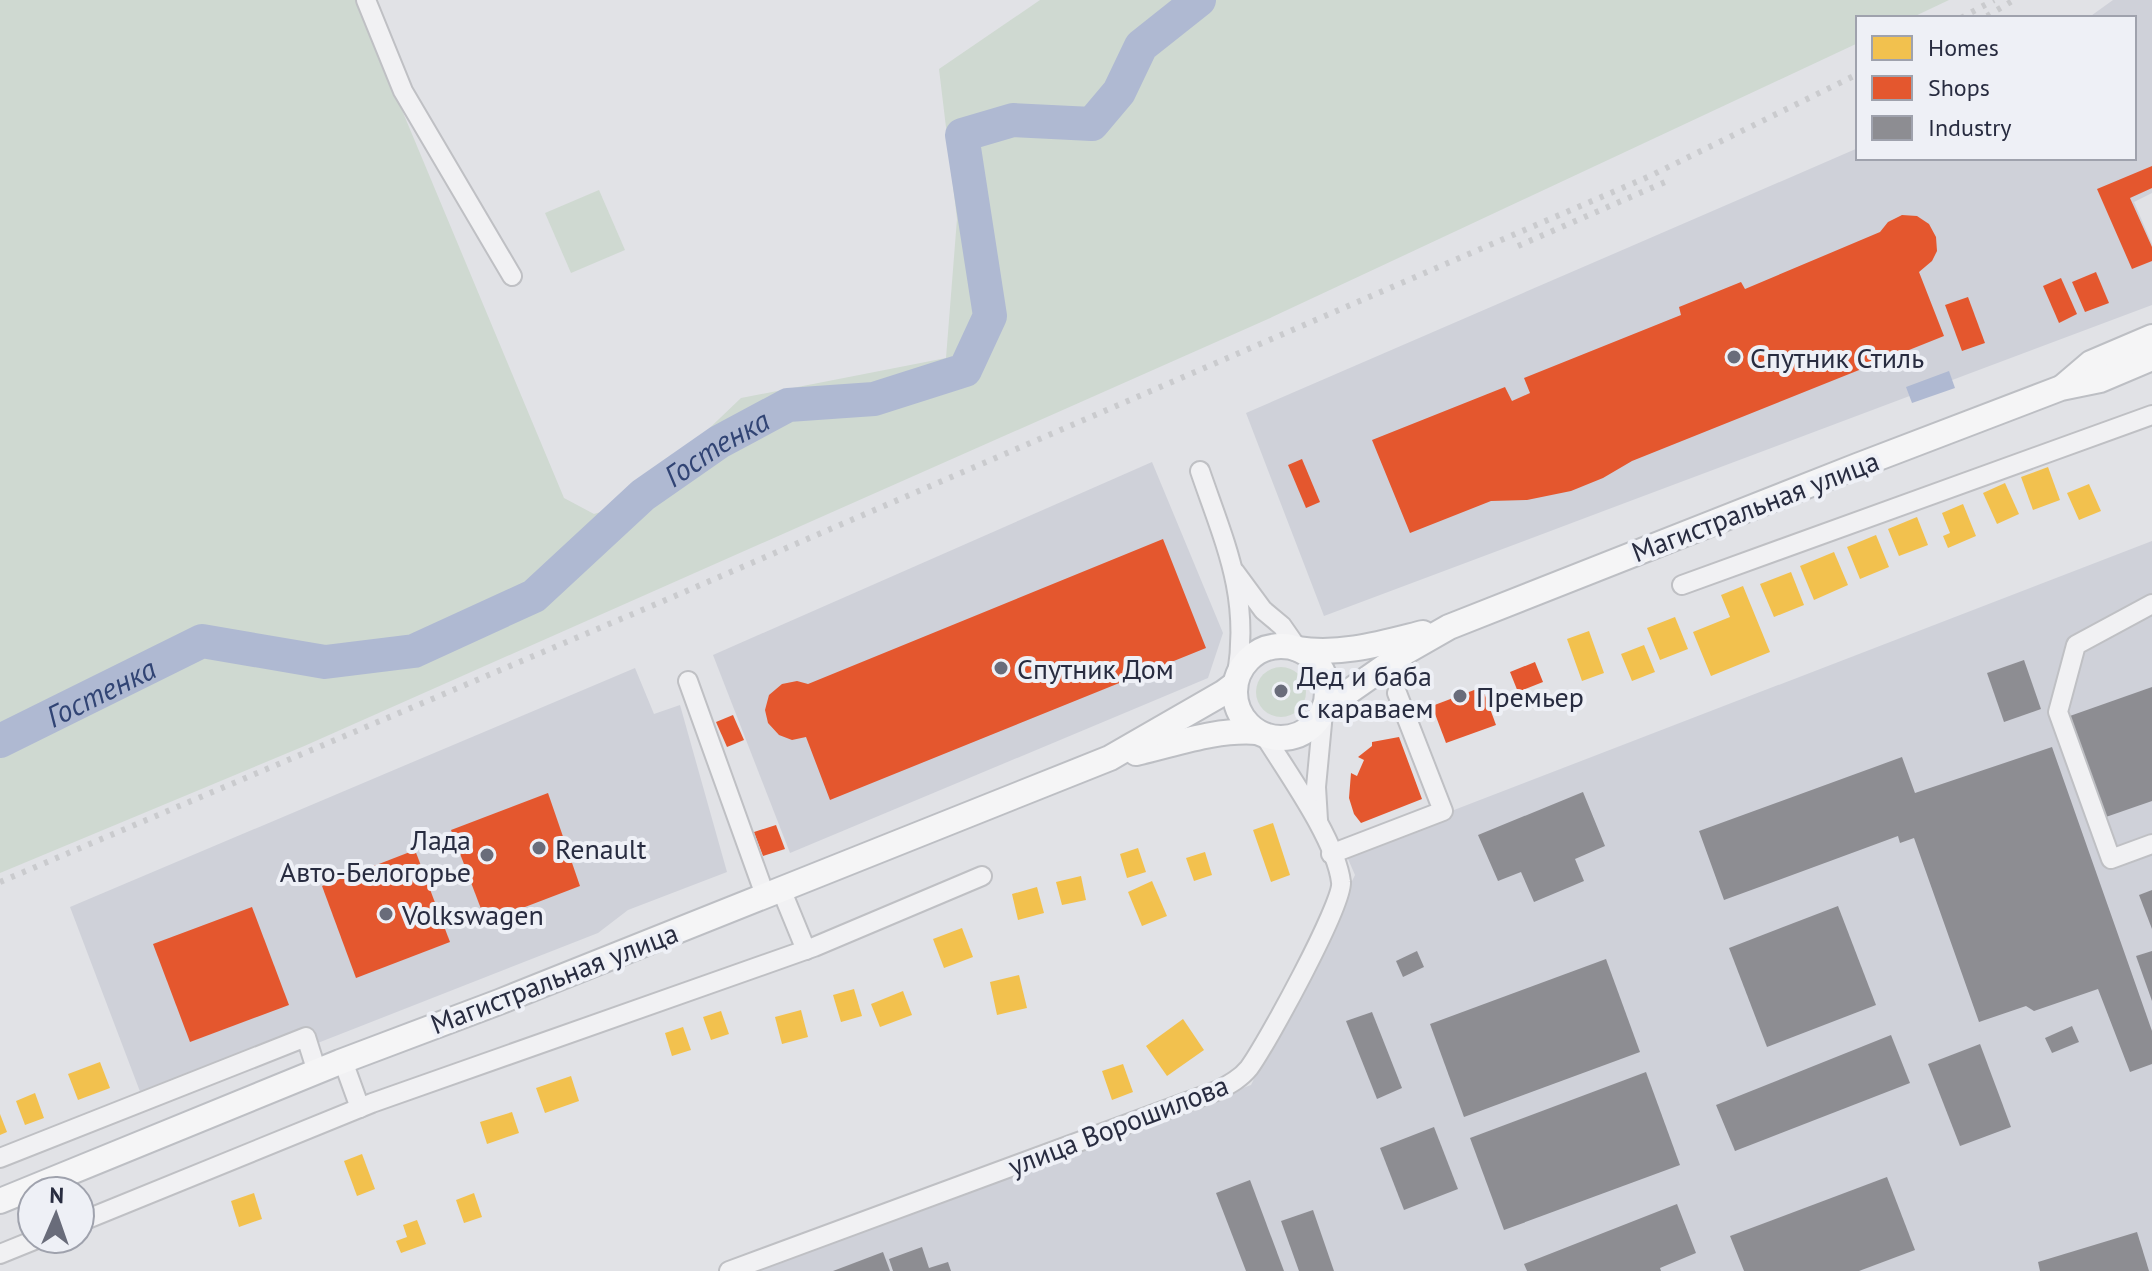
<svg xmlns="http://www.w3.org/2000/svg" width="2152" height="1271" viewBox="0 0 2152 1271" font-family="'PT Sans',sans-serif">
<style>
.built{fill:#cfd1d9}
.green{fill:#cfd9d1}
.water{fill:#afb9d2}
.homes{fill:#f2c14e}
.shops{fill:#e4572e}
.industry{fill:#8d8d92}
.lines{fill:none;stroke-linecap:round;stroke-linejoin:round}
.river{stroke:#afb9d2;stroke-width:34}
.minor-casing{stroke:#bfc0c4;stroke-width:22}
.major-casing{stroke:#bdbfc4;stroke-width:28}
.minor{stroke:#f1f1f3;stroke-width:18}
.major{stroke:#f5f5f6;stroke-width:24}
.rail{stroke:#cacbce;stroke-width:6;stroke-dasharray:4 8;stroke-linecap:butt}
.poi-dot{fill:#696c7a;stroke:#eef0f6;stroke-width:3}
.labels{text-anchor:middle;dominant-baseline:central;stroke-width:8;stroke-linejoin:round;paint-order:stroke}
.poi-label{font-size:28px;fill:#282c40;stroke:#eef0f6;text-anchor:start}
.street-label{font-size:28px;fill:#282c40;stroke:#eef0f6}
.water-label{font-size:30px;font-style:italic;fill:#314474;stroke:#eef0f6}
</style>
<rect width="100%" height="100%" fill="#e1e2e6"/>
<g class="built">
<polygon points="2113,0 2152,0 2152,193 2134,202 2152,244 2152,305 1324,616 1246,413 1858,148 1858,158 2134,158 2134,18 2088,18"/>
<polygon points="1152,462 1223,633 1208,678 790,853 713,655"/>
<polygon points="2152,541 2152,1271 731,1271 1251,1085 1355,875 1345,852"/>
<polygon points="635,668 654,714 680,705 727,872 628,910 598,933 147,1110 70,907"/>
</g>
<g class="green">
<polygon points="0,0 356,0 564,498 594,514 631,503 741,398 946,358 957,219 939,69 1040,0 1949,0 1911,18 1858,18 1858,43 1268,319 302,747 0,873"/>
<polygon points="599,190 625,250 571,273 545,213"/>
<circle cx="1281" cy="692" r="25"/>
</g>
<polygon class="water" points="1949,371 1955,388 1912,403 1906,387"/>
<g class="homes">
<polygon points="2048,467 2060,500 2033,510 2021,477"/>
<polygon points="2005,483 2019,514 1997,524 1983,493"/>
<polygon points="2089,484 2101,511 2079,520 2067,493"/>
<polygon points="1963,504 1976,536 1948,548 1943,536 1950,533 1942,513"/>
<polygon points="1917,517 1928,545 1899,556 1888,529"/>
<polygon points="1876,535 1889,567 1860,579 1847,547"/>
<polygon points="1834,552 1848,585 1814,600 1800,566"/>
<polygon points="1791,572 1804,605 1774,617 1760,584"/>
<polygon points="1743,586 1770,652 1711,676 1693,632 1730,617 1721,595"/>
<polygon points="1675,617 1688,649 1660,660 1647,628"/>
<polygon points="1589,631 1604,673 1582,681 1567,639"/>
<polygon points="1644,645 1655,672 1632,681 1621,654"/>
<polygon points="1273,823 1290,875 1271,882 1253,830"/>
<polygon points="1138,848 1146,872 1127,878 1120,854"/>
<polygon points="1205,852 1212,875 1194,881 1186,858"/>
<polygon points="1081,876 1086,900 1062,905 1056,882"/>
<polygon points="1152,881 1167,916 1142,926 1128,892"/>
<polygon points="1037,887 1044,913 1018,920 1012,894"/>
<polygon points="962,928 973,957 944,968 933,939"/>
<polygon points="1019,975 1027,1008 997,1015 990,982"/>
<polygon points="854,989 862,1016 841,1022 833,995"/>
<polygon points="903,991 912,1015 880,1027 871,1004"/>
<polygon points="801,1010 808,1037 782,1044 775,1017"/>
<polygon points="721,1011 729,1034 711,1040 703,1017"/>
<polygon points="1183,1019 1204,1050 1167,1076 1146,1046"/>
<polygon points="683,1027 691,1050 672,1056 665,1033"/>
<polygon points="100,1062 110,1088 78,1100 68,1074"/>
<polygon points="1123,1064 1133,1092 1112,1100 1102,1071"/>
<polygon points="571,1076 579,1101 545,1113 536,1088"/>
<polygon points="35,1093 44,1118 25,1125 16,1101"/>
<polygon points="512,1112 519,1133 487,1144 480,1122"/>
<polygon points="0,1114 7,1132 0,1135"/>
<polygon points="362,1154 375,1189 357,1196 344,1161"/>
<polygon points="254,1193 262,1219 239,1227 231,1201"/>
<polygon points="474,1193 482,1217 464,1223 456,1200"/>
<polygon points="417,1220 426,1244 401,1253 396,1241 407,1237 403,1225"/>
</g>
<g class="shops">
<polygon points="2152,166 2152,188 2130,198 2152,247 2152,261 2132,269 2097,189"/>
<polygon points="1902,215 1917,216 1929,224 1936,237 1937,251 1932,261 1919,272 1944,336 1632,461 1603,478 1571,491 1527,500 1491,501 1410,533 1372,440 1505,387 1512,401 1530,393 1524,378 1681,315 1679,307 1741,282 1745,289 1880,232 1888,222"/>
<polygon points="2096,272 2109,303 2085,312 2072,282"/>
<polygon points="2061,278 2077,314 2059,323 2043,286"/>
<polygon points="1968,297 1985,343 1962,351 1945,305"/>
<polygon points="1302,459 1320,502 1306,508 1288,465"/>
<polygon points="1163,539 1206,648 830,800 806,737 792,740 779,735 768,723 765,710 769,695 782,684 797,681 808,684"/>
<polygon points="1535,662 1543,682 1518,692 1510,672"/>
<polygon points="1482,687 1496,725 1446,743 1432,706"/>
<polygon points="733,715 744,740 727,747 716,722"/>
<polygon points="1399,737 1422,799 1361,823 1354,814 1349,798 1351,773 1357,776 1364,760 1358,757 1372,746 1372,742"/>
<polygon points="548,793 580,886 486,922 451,830"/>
<polygon points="776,825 785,849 763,856 754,832"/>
<polygon points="415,850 450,942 356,978 322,886"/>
<polygon points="252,907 289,1005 190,1042 153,944"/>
</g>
<g class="industry">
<polygon points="2024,660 2041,709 2004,722 1987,673"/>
<polygon points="2152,687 2152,801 2103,818 2067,717"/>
<polygon points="2052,747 2152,1031 2152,1064 2130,1072 2098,989 2034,1011 2026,1006 1979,1022 1914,838 1900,843 1898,836 1724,900 1699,831 1902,757 1915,793"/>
<polygon points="1583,792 1605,846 1575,859 1584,881 1534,902 1521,872 1498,881 1478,835"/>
<polygon points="2152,890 2152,929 2139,895"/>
<polygon points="1838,906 1876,1005 1767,1047 1729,948"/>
<polygon points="1417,951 1424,967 1403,977 1396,961"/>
<polygon points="2152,951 2152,1001 2136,956"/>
<polygon points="1606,959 1640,1052 1464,1117 1430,1024"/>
<polygon points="1372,1012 1402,1088 1377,1099 1346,1021"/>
<polygon points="2072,1026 2079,1042 2052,1053 2045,1038"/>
<polygon points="1891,1035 1910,1083 1735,1151 1716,1105"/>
<polygon points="1980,1044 2011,1127 1960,1146 1928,1064"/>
<polygon points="1646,1072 1680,1165 1504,1230 1470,1138"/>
<polygon points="1434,1127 1458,1189 1404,1210 1380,1148"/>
<polygon points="1887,1177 1915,1250 1859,1271 1744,1271 1730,1236"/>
<polygon points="1250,1180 1284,1271 1246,1271 1216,1193"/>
<polygon points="1677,1204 1696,1253 1660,1268 1661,1271 1527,1271 1524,1264"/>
<polygon points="1313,1210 1334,1271 1299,1271 1281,1221"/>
<polygon points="2137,1232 2149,1271 2040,1271 2038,1262"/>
<polygon points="922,1247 929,1268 948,1262 951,1271 893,1271 889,1259"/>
<polygon points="883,1252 890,1271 833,1271"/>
</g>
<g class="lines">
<path class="river" id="s1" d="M0,741L202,641L325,662L414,651L534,596L643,495L719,442L788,405L874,399L965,370L990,316L962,135L1013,120L1092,124L1119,92L1141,46L1199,0"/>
<g class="minor-casing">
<g id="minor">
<polyline points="366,0 403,91 512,276"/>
<path d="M1200,471C1225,544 1250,595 1237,675"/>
<polyline points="1235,572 1263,610 1282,626 1298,649"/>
<polyline points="1682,585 2152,415"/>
<polyline points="2152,604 2076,645 2058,712 2111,859 2152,844"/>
<polyline points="688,681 765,895"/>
<polyline points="1318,820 1316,787 1323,713"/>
<polyline points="1331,854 1443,811 1397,693"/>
<polyline points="781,889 806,950"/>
<polyline points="343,1061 360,1108"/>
<polyline points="0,1158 306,1037 317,1072"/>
<polyline points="80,1222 372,1103 814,947 982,876"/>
<polyline points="0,1254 37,1239"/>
<path d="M729,1271L1219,1090C1230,1084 1241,1078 1249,1068C1266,1045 1344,903 1341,882C1336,840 1287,772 1264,735"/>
</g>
</g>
<g class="major-casing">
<g id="major">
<polyline points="2064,386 2091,363 2152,337"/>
<circle cx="1281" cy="692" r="46"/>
<path d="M1298,649C1340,656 1383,643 1423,633"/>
<polyline points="1324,709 1407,651 1449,627 1857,466 2061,388 2100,380 2152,358"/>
<path d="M1136,753C1176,744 1215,729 1257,732"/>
<polyline points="0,1201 340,1062 499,1002 1110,758 1223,693 1235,684"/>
</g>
</g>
<use href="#minor" class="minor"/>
<use href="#major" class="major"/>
<g class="rail">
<polyline points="1987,16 2014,0"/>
<polyline points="1961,18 1994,0"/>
<polyline points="1518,246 1672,179"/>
<polyline points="0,882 661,602 1650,176 1858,74"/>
</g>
</g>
<g class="poi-dot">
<circle cx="1734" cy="357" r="8"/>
<circle cx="1001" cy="668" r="8"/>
<circle cx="1281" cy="691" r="8"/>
<circle cx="1460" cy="696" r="8"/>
<circle cx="539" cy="848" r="8"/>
<circle cx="487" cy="855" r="8"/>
<circle cx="386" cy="914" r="8"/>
</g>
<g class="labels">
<g class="poi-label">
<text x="1750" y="357">Спутник Стиль</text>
<text x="1017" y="668">Спутник Дом</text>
<text x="1297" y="675">Дед и баба<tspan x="1297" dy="32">с караваем</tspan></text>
<text x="1476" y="696">Премьер</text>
<text x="471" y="839" text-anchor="end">Лада<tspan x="471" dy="32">Авто-Белогорье</tspan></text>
<text x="555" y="848">Renault</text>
<text x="402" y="914">Volkswagen</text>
</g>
<g class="street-label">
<text transform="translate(1755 506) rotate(-21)">Магистральная улица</text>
<text transform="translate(554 978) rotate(-21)">Магистральная улица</text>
<text transform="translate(1118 1125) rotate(-21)">улица Ворошилова</text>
</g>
<g class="water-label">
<text stroke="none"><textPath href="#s1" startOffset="808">Гостенка</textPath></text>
<text stroke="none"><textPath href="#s1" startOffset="112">Гостенка</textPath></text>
</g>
</g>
<rect x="1856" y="16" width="280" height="144" fill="#eef0f6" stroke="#9fa2ad" stroke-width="2"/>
<rect x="1872" y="36" width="40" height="24" fill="#f2c14e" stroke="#9fa2ad" stroke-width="2"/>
<text x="1928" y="56" font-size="24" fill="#282c40">Homes</text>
<rect x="1872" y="76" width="40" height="24" fill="#e4572e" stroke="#9fa2ad" stroke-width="2"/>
<text x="1928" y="96" font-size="24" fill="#282c40">Shops</text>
<rect x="1872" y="116" width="40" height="24" fill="#8d8d92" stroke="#9fa2ad" stroke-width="2"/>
<text x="1928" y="136" font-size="24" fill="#282c40">Industry</text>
<g transform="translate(56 1215) rotate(2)"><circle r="38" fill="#eef0f6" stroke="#9fa2ad" stroke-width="2"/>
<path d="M0-6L14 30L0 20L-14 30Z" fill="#696c7a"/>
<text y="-12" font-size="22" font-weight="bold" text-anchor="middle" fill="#282c40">N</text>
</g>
</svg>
